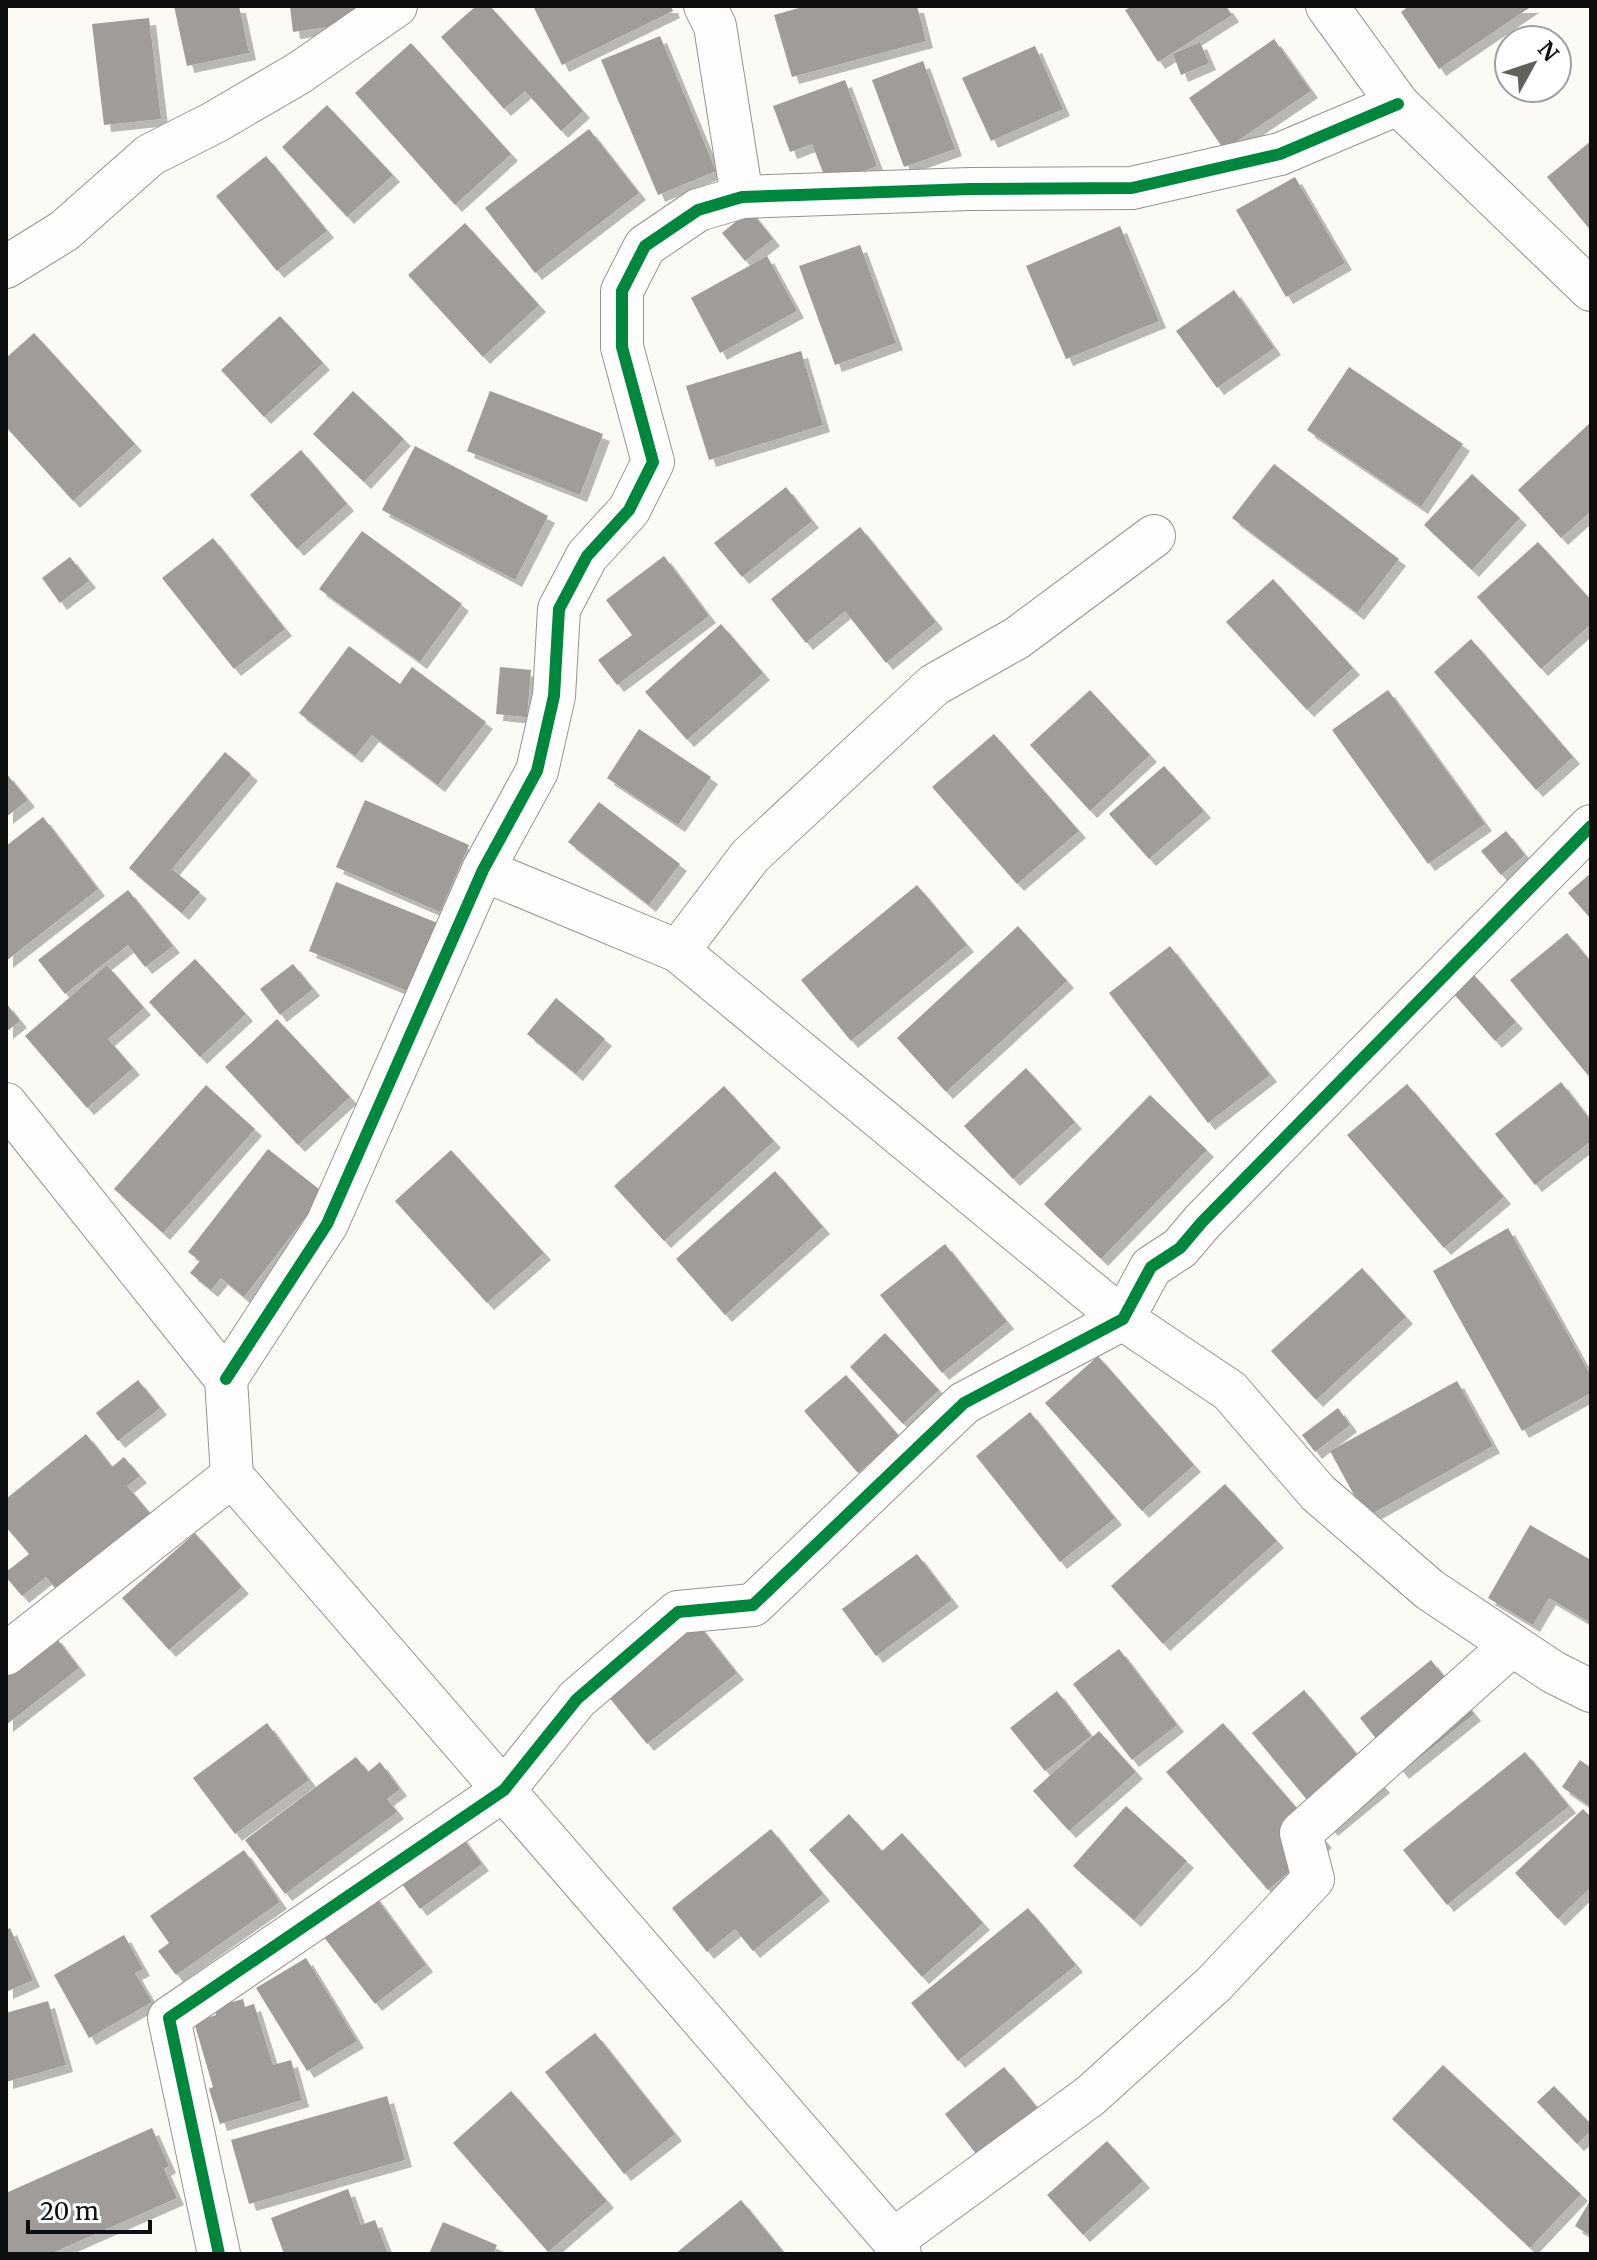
<svg xmlns="http://www.w3.org/2000/svg" width="1597" height="2260" viewBox="0 0 1597 2260" font-family="Merriweather,serif">
<style>
.building{fill:#9f9c99;filter:url(#shadow)}
.lines{fill:none;stroke-linecap:round;stroke-linejoin:round}
.street-casing{stroke:#959492;stroke-width:44}
.street{stroke:#fffefd;stroke-width:42}
.cycleway-casing{stroke:#fff;stroke-width:17}
.cycleway{stroke:#00873e;stroke-width:12}
</style>
<defs>
<filter id="shadow"><feDropShadow dx="7" dy="7" stdDeviation="0" flood-color="#0004"/></filter>
</defs>
<rect width="100%" height="100%" fill="#fcfaf4"/>
<g class="building">
<polygon points="174,6 239,6 249,53 187,66"/>
<polygon points="290,6 373,6 375,20 293,32"/>
<polygon points="476,6 490,6 583,111 561,131 525,91 504,109 441,37"/>
<polygon points="533,6 671,6 673,11 562,65"/>
<polygon points="806,6 917,6 926,41 792,77 774,15"/>
<polygon points="1132,6 1226,6 1232,15 1158,62 1125,10"/>
<polygon points="1409,6 1532,6 1439,69 1401,12"/>
<polygon points="149,18 161,119 104,125 92,24"/>
<polygon points="660,36 716,171 658,195 601,60"/>
<polygon points="1274,39 1311,91 1224,150 1189,98"/>
<polygon points="1200,42 1209,63 1181,75 1173,54"/>
<polygon points="411,43 511,154 455,205 355,93"/>
<polygon points="1035,46 1063,109 991,141 962,78"/>
<polygon points="923,61 955,149 904,167 872,80"/>
<polygon points="845,80 877,166 828,185 812,144 790,152 773,106"/>
<polygon points="327,105 393,175 347,217 282,147"/>
<polygon points="589,129 639,193 535,273 485,208"/>
<polygon points="1591,141 1591,231 1547,177"/>
<polygon points="266,156 327,231 277,271 216,196"/>
<polygon points="1295,177 1345,263 1286,297 1236,210"/>
<polygon points="750,210 773,239 745,261 722,233"/>
<polygon points="465,223 539,305 483,357 408,275"/>
<polygon points="1120,226 1159,321 1066,359 1026,266"/>
<polygon points="860,245 896,343 835,365 799,266"/>
<polygon points="767,256 797,311 720,353 691,298"/>
<polygon points="1234,290 1274,348 1217,388 1176,331"/>
<polygon points="280,316 323,363 264,417 221,370"/>
<polygon points="34,333 135,444 73,501 6,427 6,358"/>
<polygon points="801,351 823,425 709,460 686,386"/>
<polygon points="1349,367 1463,444 1421,507 1307,430"/>
<polygon points="353,391 404,439 364,482 313,434"/>
<polygon points="490,391 603,434 580,495 467,451"/>
<polygon points="1591,422 1591,511 1561,538 1518,490"/>
<polygon points="415,446 548,516 515,580 382,510"/>
<polygon points="301,450 347,504 297,549 250,495"/>
<polygon points="1274,464 1399,559 1357,613 1232,518"/>
<polygon points="1472,474 1520,518 1472,570 1424,525"/>
<polygon points="786,487 812,521 742,577 714,543"/>
<polygon points="860,527 936,622 886,663 845,611 806,643 771,599"/>
<polygon points="362,531 462,604 420,662 319,589"/>
<polygon points="213,538 285,629 234,669 162,578"/>
<polygon points="1538,542 1591,600 1591,624 1541,669 1477,597"/>
<polygon points="664,556 709,616 617,685 598,660 632,635 606,600"/>
<polygon points="70,557 89,581 60,603 42,578"/>
<polygon points="1273,579 1353,668 1307,710 1226,622"/>
<polygon points="721,624 763,673 687,740 645,692"/>
<polygon points="1471,639 1573,757 1536,790 1434,672"/>
<polygon points="349,646 400,684 412,667 486,722 438,785 372,735 355,756 299,713"/>
<polygon points="500,667 531,670 527,717 496,714"/>
<polygon points="1090,690 1150,755 1090,811 1030,745"/>
<polygon points="1388,690 1485,824 1428,864 1332,730"/>
<polygon points="639,729 711,777 678,825 607,778"/>
<polygon points="994,734 1079,831 1017,884 932,787"/>
<polygon points="225,752 251,774 172,869 200,892 182,913 129,868"/>
<polygon points="1164,766 1204,811 1149,859 1109,814"/>
<polygon points="6,773 28,800 6,817"/>
<polygon points="365,800 469,845 440,912 336,867"/>
<polygon points="599,802 680,864 649,905 568,842"/>
<polygon points="43,817 98,889 6,961 6,846"/>
<polygon points="1506,831 1525,855 1501,875 1481,851"/>
<polygon points="1591,873 1591,919 1568,893"/>
<polygon points="336,882 445,926 417,995 309,951"/>
<polygon points="917,885 967,945 851,1041 801,980"/>
<polygon points="128,890 173,946 145,967 128,945 65,994 38,960"/>
<polygon points="1018,926 1067,981 946,1092 897,1038"/>
<polygon points="1567,933 1591,962 1591,1079 1510,980"/>
<polygon points="1170,946 1270,1075 1208,1123 1109,993"/>
<polygon points="195,959 246,1014 200,1057 149,1002"/>
<polygon points="293,964 313,989 280,1015 260,989"/>
<polygon points="107,965 144,1008 108,1039 133,1068 87,1108 25,1036"/>
<polygon points="1474,975 1516,1022 1495,1041 1453,993"/>
<polygon points="556,998 605,1039 576,1074 527,1034"/>
<polygon points="6,1003 20,1021 6,1032"/>
<polygon points="277,1019 350,1097 298,1145 225,1067"/>
<polygon points="1026,1068 1075,1122 1013,1179 964,1126"/>
<polygon points="1561,1082 1591,1121 1591,1141 1535,1185 1495,1134"/>
<polygon points="1407,1084 1504,1197 1444,1248 1347,1135"/>
<polygon points="206,1085 255,1129 163,1233 114,1189"/>
<polygon points="724,1086 774,1141 664,1241 614,1186"/>
<polygon points="1150,1095 1207,1150 1101,1259 1044,1204"/>
<polygon points="268,1149 324,1193 244,1297 221,1278 211,1290 190,1273 200,1261 188,1252"/>
<polygon points="451,1150 544,1253 487,1303 395,1201"/>
<polygon points="775,1171 823,1227 725,1315 676,1259"/>
<polygon points="1508,1228 1591,1376 1591,1393 1522,1431 1433,1271"/>
<polygon points="945,1244 1007,1322 942,1373 880,1295"/>
<polygon points="1362,1268 1406,1317 1316,1400 1271,1351"/>
<polygon points="885,1333 939,1390 903,1424 850,1367"/>
<polygon points="1098,1356 1194,1465 1142,1511 1045,1403"/>
<polygon points="846,1375 899,1436 858,1473 804,1411"/>
<polygon points="138,1380 160,1408 118,1441 96,1413"/>
<polygon points="1457,1381 1493,1446 1366,1517 1330,1451"/>
<polygon points="1338,1408 1350,1425 1315,1452 1302,1435"/>
<polygon points="1030,1412 1115,1518 1060,1562 976,1456"/>
<polygon points="86,1434 112,1467 124,1457 140,1476 127,1486 153,1517 59,1593 46,1577 22,1596 6,1577 6,1572 29,1554 6,1527 6,1499"/>
<polygon points="1225,1484 1277,1541 1163,1644 1111,1586"/>
<polygon points="1530,1525 1591,1560 1591,1623 1549,1598 1533,1625 1488,1598"/>
<polygon points="195,1533 242,1587 169,1650 122,1598"/>
<polygon points="917,1554 952,1600 876,1656 842,1609"/>
<polygon points="698,1624 737,1673 647,1744 608,1696"/>
<polygon points="55,1636 79,1668 6,1725 6,1674"/>
<polygon points="1119,1649 1177,1725 1132,1760 1073,1684"/>
<polygon points="1431,1660 1474,1714 1402,1772 1360,1718"/>
<polygon points="1304,1690 1383,1786 1331,1829 1252,1733"/>
<polygon points="1057,1691 1091,1736 1045,1771 1010,1728"/>
<polygon points="267,1723 309,1780 235,1834 193,1778"/>
<polygon points="1223,1723 1325,1841 1268,1890 1166,1772"/>
<polygon points="1099,1731 1136,1772 1069,1831 1033,1791"/>
<polygon points="1525,1752 1569,1806 1447,1905 1403,1850"/>
<polygon points="356,1757 368,1772 380,1762 400,1789 387,1799 397,1812 285,1894 245,1840"/>
<polygon points="1580,1760 1591,1768 1591,1807 1562,1787"/>
<polygon points="1126,1806 1187,1861 1134,1920 1073,1866"/>
<polygon points="1583,1809 1591,1817 1591,1887 1558,1919 1515,1873"/>
<polygon points="849,1814 882,1851 902,1833 983,1923 922,1977 809,1850"/>
<polygon points="453,1825 482,1864 420,1909 392,1870"/>
<polygon points="771,1829 823,1894 753,1951 735,1929 707,1952 672,1908"/>
<polygon points="244,1850 280,1902 176,1975 158,1951 169,1943 150,1916"/>
<polygon points="369,1888 426,1965 375,2004 317,1928"/>
<polygon points="1028,1908 1076,1965 958,2061 911,2003"/>
<polygon points="10,1928 33,1980 6,1992 6,1930"/>
<polygon points="124,1935 143,1969 135,1973 152,2002 89,2038 54,1975"/>
<polygon points="306,1958 357,2041 307,2071 256,1988"/>
<polygon points="243,1999 245,2007 254,2004 273,2065 291,2060 302,2100 220,2124 209,2089 213,2087 194,2022 216,2015 214,2007"/>
<polygon points="48,2001 66,2065 6,2082 6,2013"/>
<polygon points="595,2033 675,2134 624,2174 545,2072"/>
<polygon points="1443,2065 1581,2194 1530,2248 1392,2119"/>
<polygon points="1004,2067 1040,2111 980,2159 945,2114"/>
<polygon points="1554,2086 1591,2124 1591,2131 1577,2144 1537,2102"/>
<polygon points="511,2091 607,2201 548,2252 453,2143"/>
<polygon points="387,2096 405,2160 249,2204 231,2140"/>
<polygon points="152,2128 169,2166 164,2169 177,2198 50,2254 6,2254 6,2193"/>
<polygon points="1107,2141 1143,2181 1083,2235 1047,2195"/>
<polygon points="348,2189 361,2225 375,2220 388,2254 284,2254 271,2218"/>
<polygon points="1591,2199 1591,2236 1575,2226"/>
<polygon points="741,2200 785,2254 675,2254"/>
<polygon points="443,2222 497,2245 493,2254 429,2254"/>
</g>
<g class="lines">
<g class="street-casing">
<g id="street">
<polyline points="705,6 715,26 742,197"/>
<polyline points="1327,6 1398,104 1591,290"/>
<polyline points="6,267 64,231 150,155 215,122 299,73 396,6"/>
<polyline points="483,870 678,951 1123,1319 1230,1391 1318,1493 1430,1590 1553,1672 1591,1691"/>
<polyline points="678,951 750,856 934,685 1017,638 1154,536"/>
<polyline points="6,1104 226,1379 232,1476 893,2240 900,2254"/>
<polyline points="226,1379 327,1224 483,870 537,771 554,696 559,609 587,556 629,510 653,462 622,347 622,291 645,246 698,210 742,197 970,189 1132,188 1280,154 1398,104"/>
<polyline points="6,1654 232,1476"/>
<polyline points="893,2240 1090,2096 1214,1984 1313,1879 1301,1833 1512,1645"/>
<polyline points="219,2254 169,2018 504,1790 577,1699 678,1612 753,1605 964,1403 1123,1319 1151,1267 1180,1248 1202,1222 1591,826"/>
</g>
</g>
<use href="#street" class="street"/>
<g class="cycleway-casing">
<g id="cycleway">
<polyline points="226,1379 327,1224 483,870 537,771 554,696 559,609 587,556 629,510 653,462 622,347 622,291 645,246 698,210 742,197 970,189 1132,188 1280,154 1398,104"/>
<polyline points="219,2254 169,2018 504,1790 577,1699 678,1612 753,1605 964,1403 1123,1319 1151,1267 1180,1248 1202,1222 1591,826"/>
</g>
</g>
<use href="#cycleway" class="cycleway"/>
</g>
<rect width="1597" height="2260" fill="none" stroke="#0e0e0e" stroke-width="16"/>
<g transform="translate(1533 64) rotate(50)"><circle r="38" fill="#ffffff" stroke="#9f9f9f" stroke-width="2"/>
<path d="M0-6L14 30L0 20L-14 30Z" fill="#61615e"/>
<text y="-12" font-size="22" font-weight="bold" text-anchor="middle" fill="#0e0e0e">N</text>
</g>
<path d="M28 2220v12h122v-12" fill="none" stroke="#0e0e0e" stroke-width="4"/>
<text x="40" y="2220" font-size="24" fill="#0e0e0e" stroke="#ffffff" stroke-width="6" paint-order="stroke">20 m</text>
</svg>
